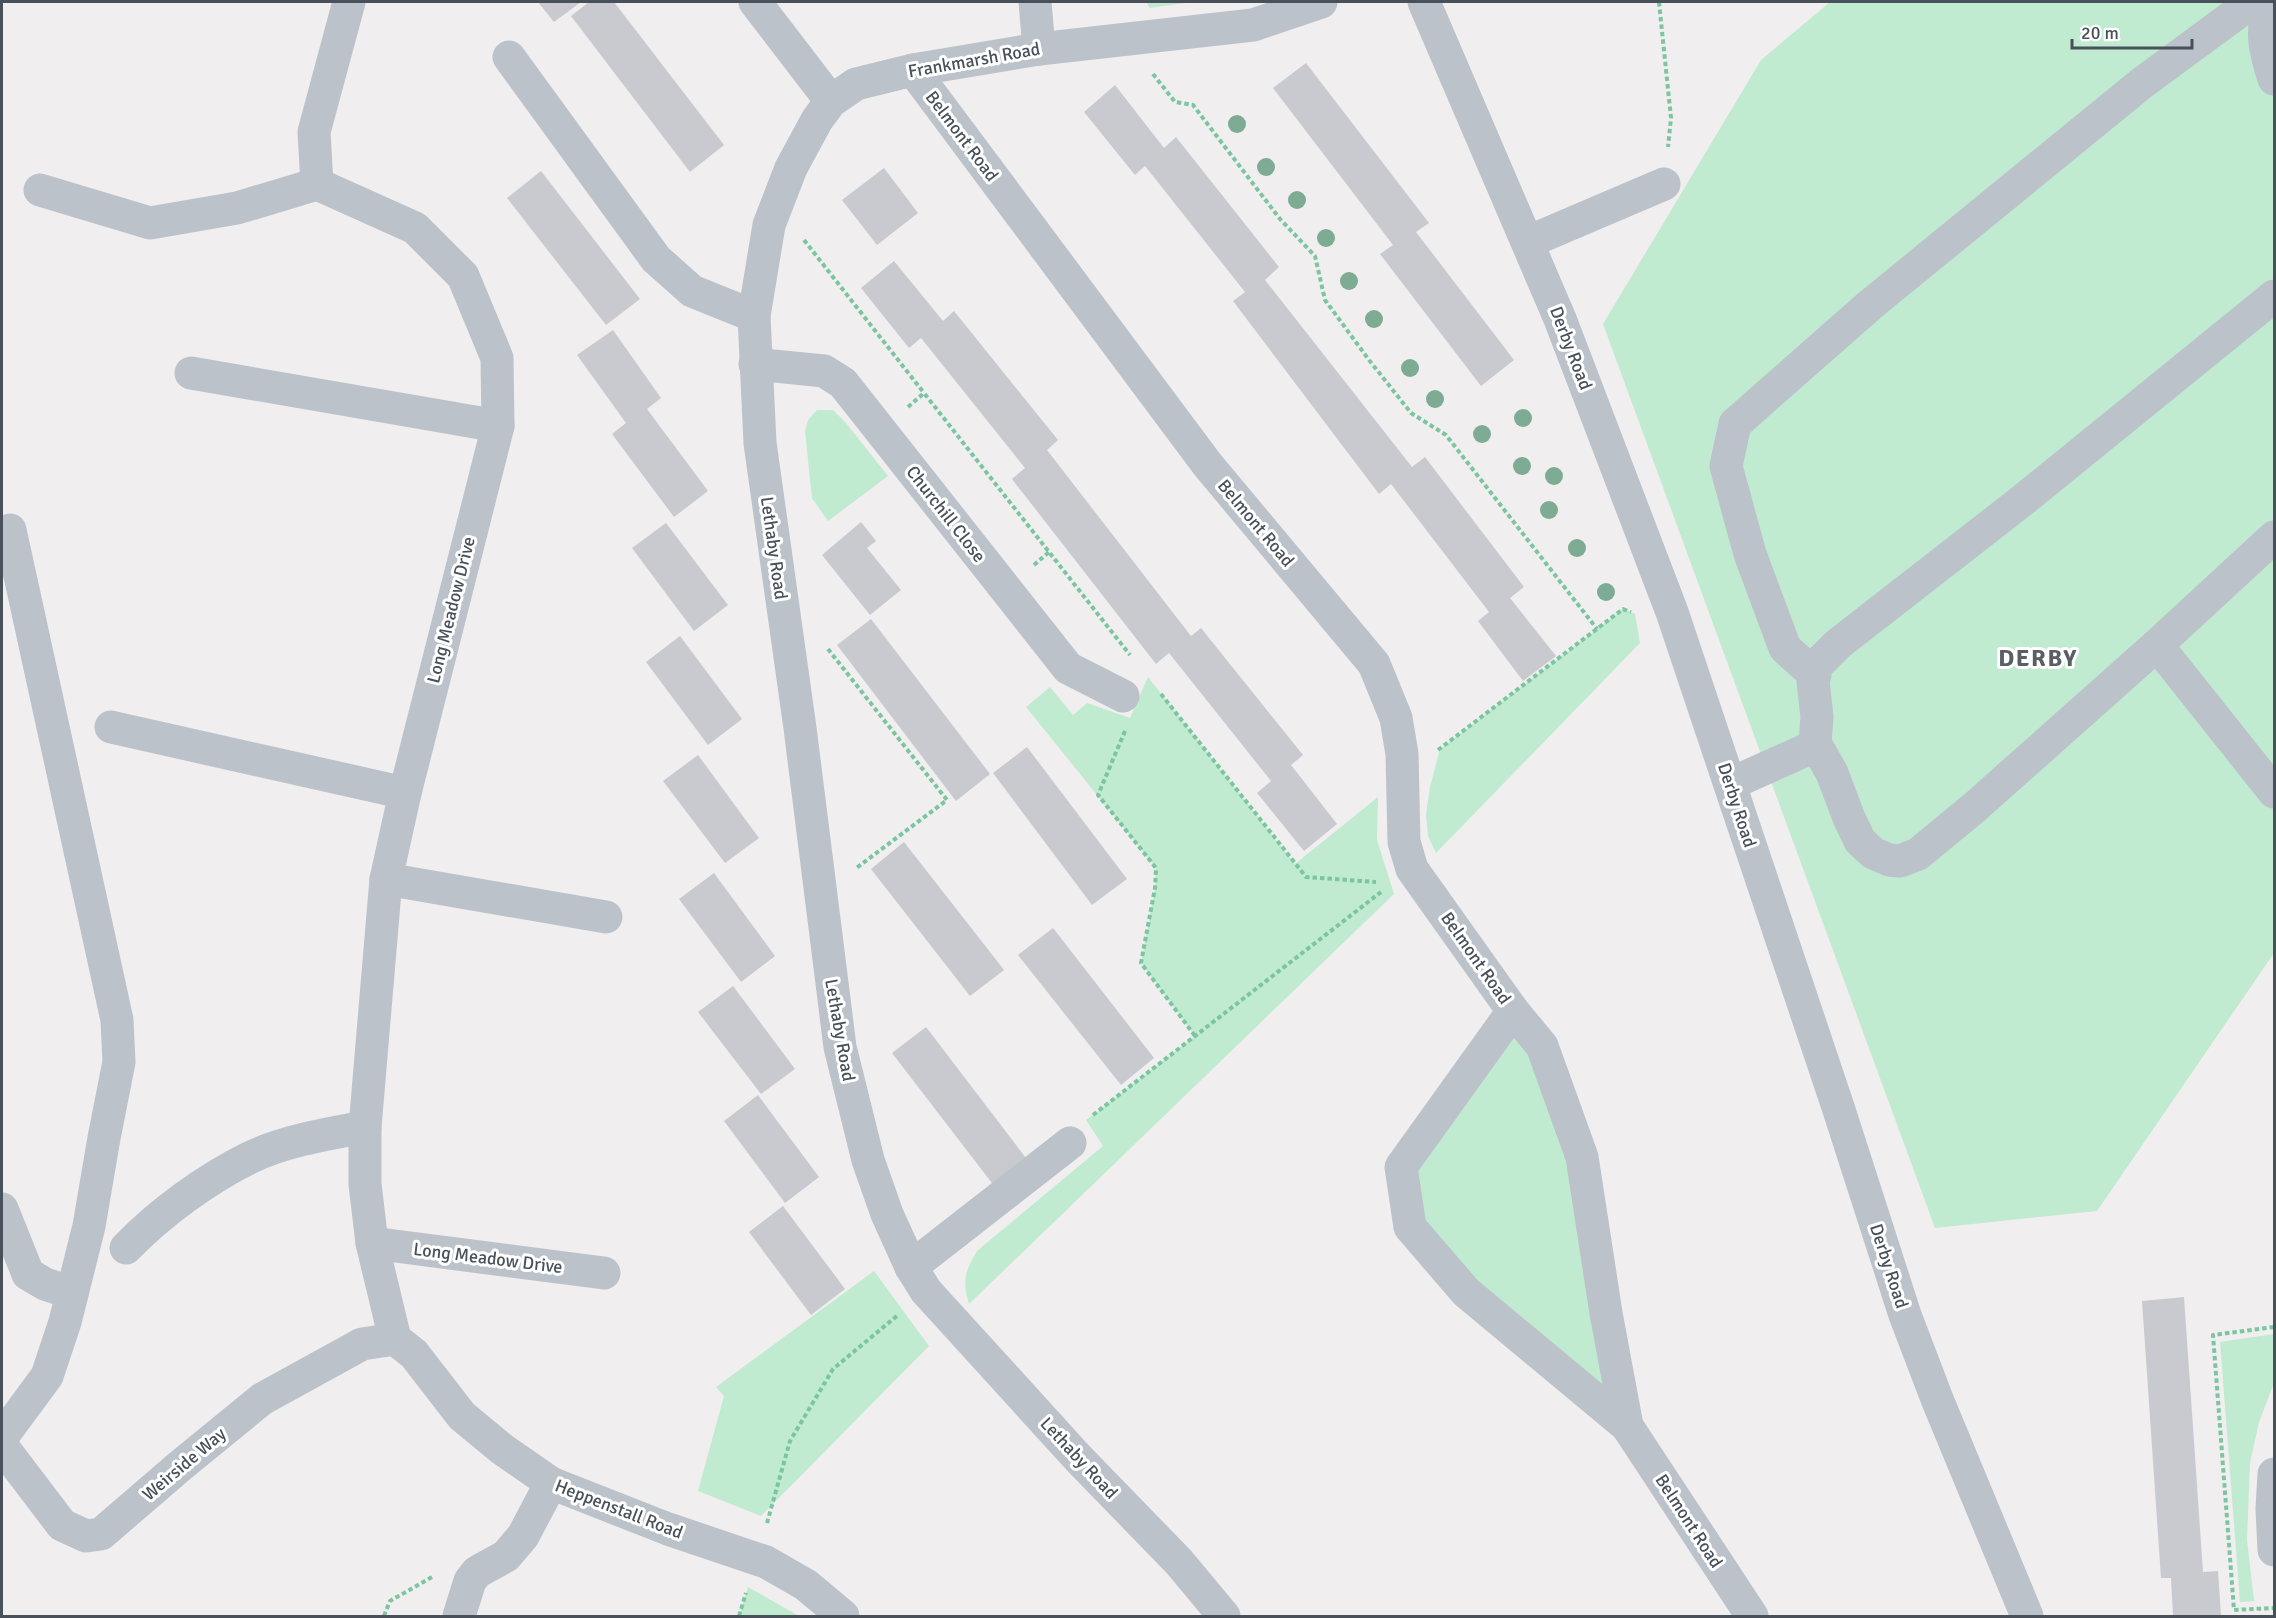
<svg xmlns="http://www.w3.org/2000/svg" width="2276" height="1618" viewBox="0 0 2276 1618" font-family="Signika,sans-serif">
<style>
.green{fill:#c0ebd1}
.building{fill:#c9cad0}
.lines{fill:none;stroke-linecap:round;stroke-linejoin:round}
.path{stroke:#7bc6a1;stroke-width:4;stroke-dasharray:4.5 3;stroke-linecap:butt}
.minor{stroke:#bbc2ca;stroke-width:33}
.tree{fill:#7dab94}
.labels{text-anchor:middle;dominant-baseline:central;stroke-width:6;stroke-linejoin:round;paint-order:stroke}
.street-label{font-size:18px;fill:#48515a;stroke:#fff}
.district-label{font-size:24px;font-weight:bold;letter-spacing:1.5px;fill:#5b5e62;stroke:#fff}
</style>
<rect width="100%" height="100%" fill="#f0eeee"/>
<g class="green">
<polygon points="1146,2 1192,2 1150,8"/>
<polygon points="1830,2 2274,2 2274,953 2097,1211 1935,1228 1603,324 1761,60"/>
<polygon points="817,410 833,410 846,423 888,476 828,521 812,498 805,431 808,420"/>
<polygon points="1623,609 1635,614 1640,643 1436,853 1428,836 1426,814 1430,787 1440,749"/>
<path d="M1148,677L1295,864L1378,797L1377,840L1394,894L969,1304C962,1280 965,1272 977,1251L1103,1146L1086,1120L1195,1036L1141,963L1155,888L1156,868L1026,707L1050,687L1073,715L1087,703L1130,718Z"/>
<polygon points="1513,1013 1541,1046 1625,1424 1411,1226 1402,1168"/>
<polygon points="874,1271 929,1346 761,1516 698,1491 724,1396 716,1387"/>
<polygon points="2274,1334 2274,1383 2259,1422 2250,1463 2247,1540 2254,1601 2240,1602 2220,1342"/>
<polygon points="748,1587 799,1616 739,1616"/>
</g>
<g class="building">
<polygon points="538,2 581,2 554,22"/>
<polygon points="589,2 614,2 724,145 690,172 571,16"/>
<polygon points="1306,63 1429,223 1416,232 1514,360 1481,386 1380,254 1393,245 1273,88"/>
<polygon points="1115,85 1164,148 1176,137 1279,267 1265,280 1412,467 1425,457 1524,587 1510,598 1556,656 1523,681 1478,621 1489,612 1391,484 1379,494 1233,301 1245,292 1145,166 1135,175 1084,112"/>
<polygon points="884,168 918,213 877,245 842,200"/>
<polygon points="541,171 640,299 606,325 507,198"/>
<polygon points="894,261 943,321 954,311 1058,440 1047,450 1191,636 1201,628 1303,755 1291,765 1337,824 1304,851 1257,793 1271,781 1169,653 1156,664 1012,479 1025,468 921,338 909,348 861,288"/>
<polygon points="613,330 661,398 647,409 708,491 674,517 612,434 626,423 577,355"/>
<polygon points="861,522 876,541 867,548 901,590 870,615 822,555"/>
<polygon points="666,523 728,605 694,631 632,548"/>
<polygon points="871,619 990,774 956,801 837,645"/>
<polygon points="680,636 742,719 708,745 646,662"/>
<polygon points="1027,747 1127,879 1092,905 993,773"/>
<polygon points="698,755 759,838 725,863 663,781"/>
<polygon points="904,842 1004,970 970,996 871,869"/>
<polygon points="714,873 775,956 741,982 679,899"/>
<polygon points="1053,928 1154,1058 1121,1085 1018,955"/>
<polygon points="733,986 795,1069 761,1094 698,1012"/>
<polygon points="926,1027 1029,1162 995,1187 892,1053"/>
<polygon points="758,1095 819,1177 785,1203 724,1121"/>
<polygon points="783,1206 845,1289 811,1315 749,1232"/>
<polygon points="2184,1297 2203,1572 2218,1571 2221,1616 2173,1616 2171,1578 2161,1578 2142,1301"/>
</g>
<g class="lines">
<g class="path">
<polyline points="1659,2 1671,118 1668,147"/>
<polyline points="1153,74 1175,102 1193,105 1280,219 1315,256 1325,300 1369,360 1411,413 1446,435 1597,629"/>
<polyline points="804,240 924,393"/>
<polyline points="908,407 924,393 1130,655"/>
<polyline points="1034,565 1049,552"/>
<polyline points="828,649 947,800 855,869"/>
<polyline points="1161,694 1306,877 1376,882"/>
<polyline points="1125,731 1098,795 1156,868 1155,888 1141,963 1195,1036"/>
<polyline points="1438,750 1623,609 1631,612"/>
<polyline points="1093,1115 1381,892"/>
<polyline points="2274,1327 2213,1335 2234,1610 2274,1608"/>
<polyline points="767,1523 790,1441 833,1369 898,1315"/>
<polyline points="384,1616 390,1601 432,1577"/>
<polyline points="739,1616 746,1593"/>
</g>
<g class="minor">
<polyline points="349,2 314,132 317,184 415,228 463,276 497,358 498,426 405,793 386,879 365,1127 365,1184 372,1243 395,1339"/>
<polyline points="755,2 831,101"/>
<polyline points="1035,2 1039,49"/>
<polyline points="1424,2 1560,319 1672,612 1839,1110 1905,1315 1937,1399 2027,1616"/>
<path d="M2270,2C2260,31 2265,51 2274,79"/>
<polyline points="509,57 656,259 692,291 754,316"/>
<polyline points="913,70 1207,464 1374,664 1396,718 1402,754 1404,842 1412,869 1513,1011 1542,1046 1582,1157 1606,1313 1627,1426 1752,1616"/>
<polyline points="40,190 150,223 237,208 317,184"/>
<polyline points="1528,242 1664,184"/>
<polyline points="755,364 824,371 843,383 1068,668 1123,696"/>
<polyline points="191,373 498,426"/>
<polyline points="2157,645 2274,792"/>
<polyline points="1815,675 1785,648 1750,554 1726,466 1735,424 1870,305 2142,83 2252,2"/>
<polyline points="111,727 405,793"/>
<polyline points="1815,743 1832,773 1849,818 1860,841 1873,853 1889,860 1900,861 1918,854 1975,807 2157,645 2274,537"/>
<polyline points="1730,784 1806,750 1815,743 1817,717 1813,681 1816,666 1838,644 2023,500 2274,296"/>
<polyline points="386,879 606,917"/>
<polyline points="1513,1011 1401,1167 1410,1227 1466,1292 1627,1426"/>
<polyline points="2,1209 28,1274 45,1284 72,1293"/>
<polyline points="372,1243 604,1273"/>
<path d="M126,1248C160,1213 205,1180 249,1158C284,1141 327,1134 365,1127"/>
<polyline points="911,1267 1070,1143"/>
<polyline points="395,1339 414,1354 462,1416 502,1449 551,1483 668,1529 766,1562 806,1585 843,1616"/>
<polyline points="2,1437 47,1376 65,1322 89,1226 104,1138 119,1062 117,1020 10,530"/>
<polyline points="2,1446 62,1525 86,1536 101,1534 180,1466 262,1399 362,1344 395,1339"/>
<polyline points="2274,1474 2272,1509 2274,1550"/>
<polyline points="459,1616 470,1581 477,1572 506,1556 523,1536 551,1483"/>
<polyline points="1224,1616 1179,1562 1078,1458 926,1291 911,1267 887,1214 868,1160 840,1047 800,728 760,443 754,316 769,225 791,168 817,120 831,101 856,84 913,70 1039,49 1253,25 1321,2"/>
</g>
</g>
<g class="tree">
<circle cx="1237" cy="124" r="9"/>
<circle cx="1266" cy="167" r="9"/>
<circle cx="1297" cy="200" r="9"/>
<circle cx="1326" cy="238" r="9"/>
<circle cx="1349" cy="281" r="9"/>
<circle cx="1374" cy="319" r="9"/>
<circle cx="1410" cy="368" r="9"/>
<circle cx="1435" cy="399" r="9"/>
<circle cx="1523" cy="418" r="9"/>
<circle cx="1482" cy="434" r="9"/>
<circle cx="1522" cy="466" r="9"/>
<circle cx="1554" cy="476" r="9"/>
<circle cx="1549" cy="510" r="9"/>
<circle cx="1577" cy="548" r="9"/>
<circle cx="1606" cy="592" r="9"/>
</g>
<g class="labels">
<g class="street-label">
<text transform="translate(974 60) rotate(-10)">Frankmarsh Road</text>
<text transform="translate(962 136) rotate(53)">Belmont Road</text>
<text transform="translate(1571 348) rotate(69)">Derby Road</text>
<text transform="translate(946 514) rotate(52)">Churchill Close</text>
<text transform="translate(1256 523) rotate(50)">Belmont Road</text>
<text transform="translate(774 548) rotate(82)">Lethaby Road</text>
<text transform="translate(451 610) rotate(-76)">Long Meadow Drive</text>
<text transform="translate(1737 805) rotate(72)">Derby Road</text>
<text transform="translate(1476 958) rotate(55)">Belmont Road</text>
<text transform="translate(840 1030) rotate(80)">Lethaby Road</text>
<text transform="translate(488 1258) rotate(7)">Long Meadow Drive</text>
<text transform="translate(1889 1266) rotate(72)">Derby Road</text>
<text transform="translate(1079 1458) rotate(47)">Lethaby Road</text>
<text transform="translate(184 1464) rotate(-40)">Weirside Way</text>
<text transform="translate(619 1509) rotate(21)">Heppenstall Road</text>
<text transform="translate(1689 1521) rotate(57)">Belmont Road</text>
</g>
<g class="district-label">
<text x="2038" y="658">DERBY</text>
</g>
</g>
<rect width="2276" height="1618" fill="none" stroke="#48515a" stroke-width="6"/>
<path d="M2072 39v9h120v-9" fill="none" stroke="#48515a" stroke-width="3"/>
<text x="2081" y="39" font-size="18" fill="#48515a" stroke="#ffffff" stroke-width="4.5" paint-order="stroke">20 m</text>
</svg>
